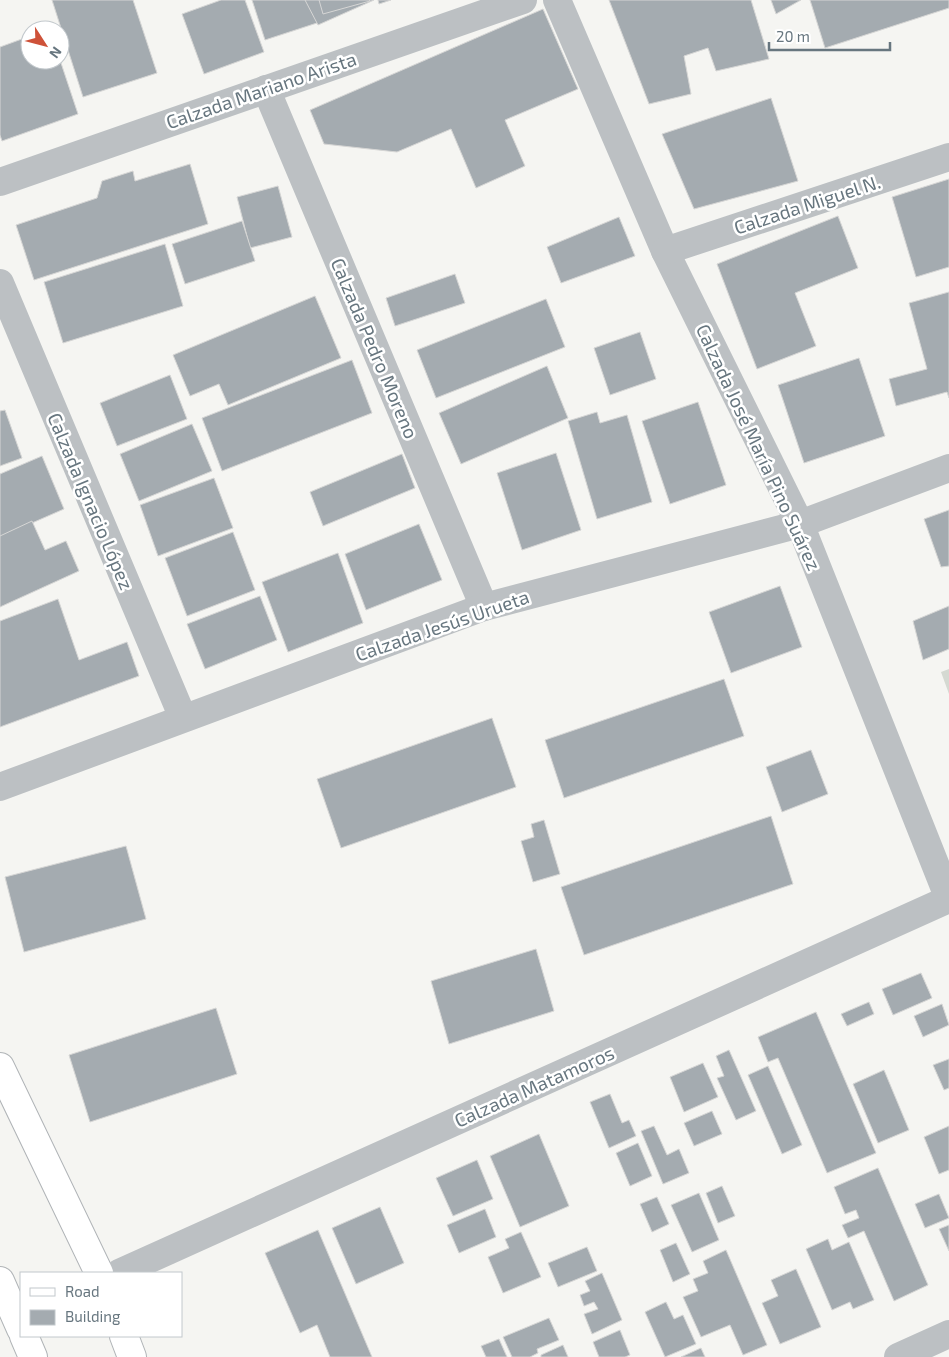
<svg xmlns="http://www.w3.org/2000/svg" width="949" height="1357" viewBox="0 0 949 1357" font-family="'Exo 2',sans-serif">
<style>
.green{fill:#d5d9d2}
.building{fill:#a4abb0;stroke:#d6d6d5}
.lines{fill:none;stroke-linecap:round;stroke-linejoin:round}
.major-casing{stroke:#b0b4b7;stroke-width:30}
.minor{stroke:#bcc0c3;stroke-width:28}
.major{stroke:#fff;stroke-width:28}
.labels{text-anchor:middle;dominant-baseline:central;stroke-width:5;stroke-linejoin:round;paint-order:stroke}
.street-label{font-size:19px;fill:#67767f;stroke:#fff}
</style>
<rect width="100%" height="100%" fill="#f5f5f2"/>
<polygon class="green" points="949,669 949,694 941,672"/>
<g class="building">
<polygon points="52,0 133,0 157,73 83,97"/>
<polygon points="221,0 245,0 264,52 204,74 182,14"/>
<polygon points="252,0 313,0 320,22 265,40"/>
<polygon points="305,0 374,0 318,25"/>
<polygon points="319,0 369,0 370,1 323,14"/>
<polygon points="378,0 391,0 379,4"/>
<polygon points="609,0 751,0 769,59 716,71 708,48 684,56 691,94 649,104"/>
<polygon points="771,0 801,0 776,14"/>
<polygon points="810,0 949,0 949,8 825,48"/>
<polygon points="543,9 578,89 505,120 525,166 476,188 451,129 397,152 324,144 310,110"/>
<polygon points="30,36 30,60 60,60 78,114 2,141 0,135 0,47"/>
<polygon points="771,98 798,181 694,209 662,134"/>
<polygon points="190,164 208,224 34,280 16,225 97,198 102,181 133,171 135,181"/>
<polygon points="949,179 949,267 916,277 892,197"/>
<polygon points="278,186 292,237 250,248 237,197"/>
<polygon points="838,216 858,268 795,293 816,346 757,369 717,264"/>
<polygon points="619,217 635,256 561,283 547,247"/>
<polygon points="242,221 255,261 185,284 172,244"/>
<polygon points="165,244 183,306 63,343 44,282"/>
<polygon points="455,274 465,303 395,326 386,298"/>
<polygon points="949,292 949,398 947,392 896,406 889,379 927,369 909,303"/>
<polygon points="315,296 341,358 228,405 219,384 190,396 173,355"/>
<polygon points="546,299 565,347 436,398 417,350"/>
<polygon points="640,332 656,379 610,395 594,348"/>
<polygon points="859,358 885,436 804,463 778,385"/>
<polygon points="352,360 372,413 222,471 202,418"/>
<polygon points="547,366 568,418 461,464 439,413"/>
<polygon points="170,375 187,419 117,446 100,403"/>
<polygon points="698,402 726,485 670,504 642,421"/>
<polygon points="5,410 22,458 0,466 0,411"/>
<polygon points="597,412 600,423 627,415 652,502 597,519 568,421"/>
<polygon points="192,424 212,471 139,501 120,454"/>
<polygon points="556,453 581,530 522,550 497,473"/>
<polygon points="402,454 415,488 323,526 310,492"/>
<polygon points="42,456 64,509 0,537 0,474"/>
<polygon points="214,478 233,528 158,556 140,505"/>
<polygon points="949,510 949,566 941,567 924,519"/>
<polygon points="32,521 45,550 66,541 79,571 0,607 0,536"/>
<polygon points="419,524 442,580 366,610 345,554"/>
<polygon points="233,532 255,590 187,616 165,558"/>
<polygon points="338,553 363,623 288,652 262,582"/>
<polygon points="780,586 802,647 731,673 709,612"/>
<polygon points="260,596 277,640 205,669 187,624"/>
<polygon points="58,599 79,660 127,642 139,676 0,727 0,621"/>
<polygon points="949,606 949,649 923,660 913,621"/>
<polygon points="724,679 744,736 564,798 545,740"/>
<polygon points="492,718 516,787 341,848 317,779"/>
<polygon points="811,750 828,794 782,812 766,767"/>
<polygon points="771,816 793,884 584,955 561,887"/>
<polygon points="544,820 560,874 533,882 521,841 534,837 531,824"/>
<polygon points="126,846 146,919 24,952 5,877"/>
<polygon points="536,949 554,1011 449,1044 431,981"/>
<polygon points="921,973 932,998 893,1015 882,989"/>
<polygon points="869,1002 874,1014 847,1026 841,1014"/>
<polygon points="942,1004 949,1025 923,1037 914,1016"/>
<polygon points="216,1008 237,1074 90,1122 69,1055"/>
<polygon points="816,1012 876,1153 827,1173 778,1058 768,1062 758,1037"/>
<polygon points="729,1050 756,1111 736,1120 717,1078 724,1076 716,1056"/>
<polygon points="949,1059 949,1088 944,1090 933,1065"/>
<polygon points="703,1063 718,1097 684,1112 670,1077"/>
<polygon points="768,1066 802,1145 782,1154 748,1075"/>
<polygon points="884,1070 909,1130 878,1143 853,1084"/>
<polygon points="610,1094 622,1123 629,1120 636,1136 609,1148 590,1102"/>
<polygon points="712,1111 722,1134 694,1146 684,1123"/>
<polygon points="654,1126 667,1155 679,1149 689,1173 663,1184 641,1131"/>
<polygon points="949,1126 949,1170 939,1174 924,1137"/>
<polygon points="539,1134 569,1206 520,1227 490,1156"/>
<polygon points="638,1143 652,1176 630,1186 616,1153"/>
<polygon points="477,1160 493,1199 453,1216 436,1178"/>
<polygon points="878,1168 928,1285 894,1301 864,1231 848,1238 842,1225 859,1218 856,1210 845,1214 834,1187"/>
<polygon points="722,1186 735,1216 718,1223 706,1193"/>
<polygon points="699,1193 719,1240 692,1252 671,1205"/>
<polygon points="939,1194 949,1218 925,1228 915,1204"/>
<polygon points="657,1197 669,1224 652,1232 640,1204"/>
<polygon points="380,1207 404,1263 356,1284 332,1228"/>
<polygon points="485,1209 496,1237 459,1253 447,1225"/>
<polygon points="949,1225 949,1251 939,1229"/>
<polygon points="318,1230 352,1310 372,1357 330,1357 317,1325 300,1333 265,1253"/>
<polygon points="521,1232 541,1277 503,1293 488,1257 509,1248 505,1239"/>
<polygon points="828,1239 832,1250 849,1242 874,1300 853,1309 850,1302 832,1310 806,1249"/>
<polygon points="676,1243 690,1274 673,1282 660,1250"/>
<polygon points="587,1247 597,1271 558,1287 548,1263"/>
<polygon points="726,1250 767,1345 743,1355 730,1325 701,1337 683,1297 698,1291 693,1279 708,1273 703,1261"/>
<polygon points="796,1269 821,1327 780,1344 762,1303 778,1296 771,1280"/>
<polygon points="602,1273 622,1320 592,1334 584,1314 598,1309 594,1302 584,1306 580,1295 590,1291 585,1281"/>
<polygon points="666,1302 674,1319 683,1315 696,1344 665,1357 645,1312"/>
<polygon points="549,1318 559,1340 537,1349 538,1353 530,1357 512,1357 503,1337"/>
<polygon points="620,1330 630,1355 625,1357 599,1357 593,1342"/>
<polygon points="499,1339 507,1357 486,1357 481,1346"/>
<polygon points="563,1345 568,1357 541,1357 541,1355"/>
<polygon points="701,1348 705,1357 681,1357"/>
</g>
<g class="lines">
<g class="major-casing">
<g id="major">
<polyline points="0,1067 99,1273"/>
<polyline points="0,1281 21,1329"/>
<polyline points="24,1336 33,1357"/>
<polyline points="124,1336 132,1357"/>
</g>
</g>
<g class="minor">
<polyline points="557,0 665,251 800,524 949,899"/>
<polyline points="266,89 484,607"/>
<polyline points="0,182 523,0"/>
<polyline points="665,251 949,157"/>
<polyline points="0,283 183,718"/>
<polyline points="0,787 484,607 800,524 949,468"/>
<polyline points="119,1273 949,899"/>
<polyline points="898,1357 949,1334"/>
</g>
<use href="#major" class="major"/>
</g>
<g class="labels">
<g class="street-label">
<text transform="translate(261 90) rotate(-19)">Calzada Mariano Arista</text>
<text transform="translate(807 204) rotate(-18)">Calzada Miguel N.</text>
<text transform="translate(375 348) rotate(67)">Calzada Pedro Moreno</text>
<text transform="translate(759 447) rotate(65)">Calzada José María Pino Suárez</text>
<text transform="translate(91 501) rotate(67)">Calzada Ignacio López</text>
<text transform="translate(442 625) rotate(-19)">Calzada Jesús Urueta</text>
<text transform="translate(534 1086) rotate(-24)">Calzada Matamoros</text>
</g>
</g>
<rect x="20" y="1272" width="162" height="65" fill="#ffffff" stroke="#c2c8cc"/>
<rect x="30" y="1288" width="25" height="8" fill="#ffffff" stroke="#c2c8cc"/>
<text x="65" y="1297" font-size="15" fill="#67767f">Road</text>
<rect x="30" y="1310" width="25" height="15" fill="#a4abb0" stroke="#c2c8cc"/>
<text x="65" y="1322" font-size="15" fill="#67767f">Building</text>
<g transform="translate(45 45) rotate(126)"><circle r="24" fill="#ffffff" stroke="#c2c8cc"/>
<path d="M0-4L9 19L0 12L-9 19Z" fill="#ce5239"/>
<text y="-8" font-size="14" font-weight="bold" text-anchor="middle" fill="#67767f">N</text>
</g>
<path d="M769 42v8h121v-8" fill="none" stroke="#67767f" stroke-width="2.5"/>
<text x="776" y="42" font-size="15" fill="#67767f" stroke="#ffffff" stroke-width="4" paint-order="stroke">20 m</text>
</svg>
